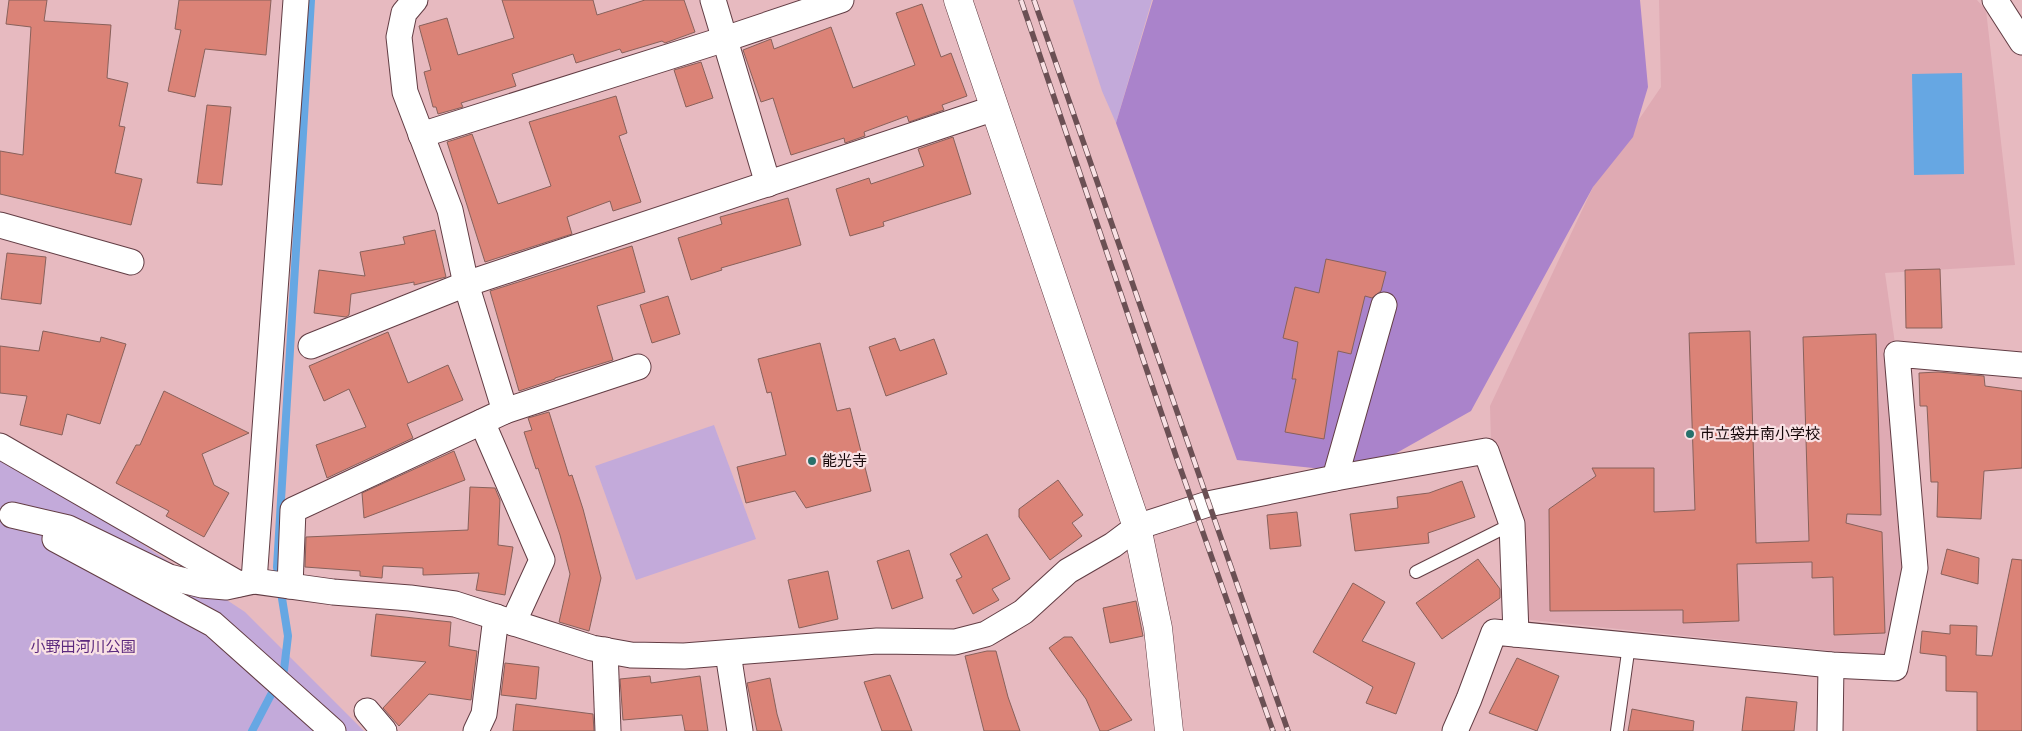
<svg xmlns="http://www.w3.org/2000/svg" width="2022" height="731" viewBox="0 0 2022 731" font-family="Karla,'Noto Sans JP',sans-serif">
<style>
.built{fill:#dfaab3}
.green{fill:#c3aada}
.forest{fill:#aa83cb}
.water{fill:#66a7e3}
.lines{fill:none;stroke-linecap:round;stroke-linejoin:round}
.stream{stroke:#66a7e3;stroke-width:8}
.building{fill:#db8377;stroke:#88615b}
.service-casing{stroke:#623d44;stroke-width:14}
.minor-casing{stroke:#623d44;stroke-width:27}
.tertiary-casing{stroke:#623d44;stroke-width:29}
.service{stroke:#fff;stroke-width:12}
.minor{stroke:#fff;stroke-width:25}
.tertiary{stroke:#fff;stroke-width:28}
.rail-casing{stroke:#6b5054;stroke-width:5.5}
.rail{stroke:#f9e1e4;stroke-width:4;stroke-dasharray:11;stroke-linecap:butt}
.poi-dot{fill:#28716b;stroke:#f9e1e4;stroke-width:2}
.labels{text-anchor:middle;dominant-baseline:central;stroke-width:4.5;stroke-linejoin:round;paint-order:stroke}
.poi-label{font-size:15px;fill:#150709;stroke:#f9e1e4;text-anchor:start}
.park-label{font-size:15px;fill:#5b297e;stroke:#f9e1e4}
</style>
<rect width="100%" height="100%" fill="#e7bac0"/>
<polygon class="built" points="1659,0 1977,0 1986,10 2015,265 1885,273 1899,372 1915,568 1897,658 1503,617 1528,563 1491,442 1490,406 1593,187 1661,87"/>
<g class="green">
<polygon points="1073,0 1152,0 1116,123 1102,91"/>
<polygon points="714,425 756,539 636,580 595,466"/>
<polygon points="0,450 245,612 364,731 0,731"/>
</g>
<polygon class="forest" points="1153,0 1640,0 1648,87 1633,137 1593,187 1471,411 1361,473 1237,460 1116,123"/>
<polygon class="water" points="1962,73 1964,174 1914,175 1912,74"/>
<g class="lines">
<polyline class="stream" points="252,731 284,670 288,636 277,567 311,0"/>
</g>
<g class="building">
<polygon points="9,0 47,0 44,21 111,25 107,78 128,83 119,126 125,127 115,173 142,179 131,225 0,194 0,151 23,155 31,27 6,24"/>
<polygon points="179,0 271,0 266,55 205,49 195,97 168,91 181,30 175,29"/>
<polygon points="502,0 593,0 597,15 645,0 684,0 695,32 665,43 662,41 622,53 620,49 576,63 573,54 512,74 516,86 461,103 463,107 438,114 436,107 433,107 424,72 431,70 419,26 447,18 458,55 514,38"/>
<polygon points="922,4 941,57 951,53 967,96 942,105 944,110 909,122 907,116 864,132 865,136 845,143 844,138 791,155 773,98 761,102 743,50 771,39 774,49 831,27 853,88 915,65 896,13"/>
<polygon points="701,62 713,98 686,107 674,70"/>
<polygon points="616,96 627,133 619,136 641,202 613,211 610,201 567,217 572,234 485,262 447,142 472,134 498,204 551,186 529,122"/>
<polygon points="207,105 231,107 222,185 197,183"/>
<polygon points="953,137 971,194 883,222 884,226 850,236 836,189 869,178 871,184 924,166 918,149"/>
<polygon points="788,198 801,245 721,268 722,270 691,280 678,238 722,224 720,217"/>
<polygon points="435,230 446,277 414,285 414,282 351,294 349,315 346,317 314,313 319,270 365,276 360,252 405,244 403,237"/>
<polygon points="632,246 645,292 597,306 613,360 555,378 555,379 519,391 490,291"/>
<polygon points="7,253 46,257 41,304 1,299"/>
<polygon points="1326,259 1386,272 1381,291 1372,298 1365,296 1351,354 1338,351 1324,439 1285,432 1296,379 1292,379 1298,342 1283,338 1295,287 1319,293"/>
<polygon points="1940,269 1942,328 1906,328 1905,270"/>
<polygon points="668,296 680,334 652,343 640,305"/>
<polygon points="43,331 100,342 101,337 126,344 100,424 67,414 62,435 20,425 27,396 0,393 0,346 39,351"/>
<polygon points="1750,331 1756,543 1809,541 1803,337 1876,334 1881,515 1847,514 1846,523 1882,532 1885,633 1834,635 1833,577 1812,578 1812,562 1737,564 1739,621 1683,623 1683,610 1550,611 1549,509 1596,476 1592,468 1654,468 1654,512 1695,510 1689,333"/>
<polygon points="388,332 408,383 448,365 463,400 407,424 413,438 327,478 316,445 366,427 349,389 324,401 309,366"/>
<polygon points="895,338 900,351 934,339 947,374 886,396 869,347"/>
<polygon points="820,343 837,411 850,408 871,491 806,508 795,491 746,503 737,467 786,455 771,392 767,393 758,359"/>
<polygon points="1938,372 1984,376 1985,386 2022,391 2022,468 1984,471 1981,519 1937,517 1938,482 1931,482 1927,406 1920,406 1919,373"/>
<polygon points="164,391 249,433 202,454 214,485 229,493 204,537 166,516 169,511 116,483 136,445 140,445"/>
<polygon points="549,412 569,476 572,475 583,509 601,578 589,631 559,622 570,574 560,535 538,468 536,469 524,432 532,430 528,418"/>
<polygon points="454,451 465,480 364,518 362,493"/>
<polygon points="1058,480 1083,515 1072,523 1082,536 1050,560 1019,517 1019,509"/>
<polygon points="1462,481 1475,517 1428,533 1429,543 1355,551 1350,514 1398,508 1397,497 1429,493"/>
<polygon points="470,487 495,488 500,500 498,545 513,547 505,595 476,590 479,573 423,575 423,568 383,566 382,578 360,576 360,571 305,567 306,537 468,530"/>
<polygon points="1297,512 1301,546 1270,549 1267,515"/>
<polygon points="987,534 1010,579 992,589 999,600 973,614 956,580 962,577 950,554"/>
<polygon points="1947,549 1979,558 1978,584 1941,574"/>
<polygon points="909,550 923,598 892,609 877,561"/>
<polygon points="1478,559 1500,589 1500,598 1442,639 1416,603"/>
<polygon points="2012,559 2022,560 2022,731 1977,731 1977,692 1946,691 1946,656 1920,653 1922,631 1950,634 1950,625 1977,626 1976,655 1992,656"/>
<polygon points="828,571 838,619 799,628 788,580"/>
<polygon points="1353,583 1385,602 1362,641 1415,663 1396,714 1366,703 1373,687 1313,652"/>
<polygon points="1136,601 1143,636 1110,643 1103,608"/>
<polygon points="376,614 451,622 449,646 477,651 471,700 429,694 399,726 383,708 426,662 371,656"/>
<polygon points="1064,637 1072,637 1132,720 1107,731 1100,731 1086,699 1049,648"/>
<polygon points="987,651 996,651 1008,697 1020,731 984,731 965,656"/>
<polygon points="1517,658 1559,676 1537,731 1489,713"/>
<polygon points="505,663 539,667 536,699 501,695"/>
<polygon points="890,675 899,697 912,731 882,731 864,682"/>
<polygon points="650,676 651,683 700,676 708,731 685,731 682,715 623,720 620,679"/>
<polygon points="770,678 777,714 782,731 757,731 747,683"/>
<polygon points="1746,697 1797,702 1794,731 1742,731"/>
<polygon points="516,704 593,714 594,731 513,731"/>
<polygon points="1632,709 1694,721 1693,731 1628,731"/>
</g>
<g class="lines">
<g class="service-casing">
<g id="service">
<polyline points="1416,572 1512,524"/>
<polyline points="1617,731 1629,645"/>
</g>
</g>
<g class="minor-casing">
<g id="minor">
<polyline points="415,0 404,13 399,37 405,92 450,210 466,284 505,411"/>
<polyline points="713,0 768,184"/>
<polyline points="1995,0 2022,42"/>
<polyline points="421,135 725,39 841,0"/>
<polyline points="0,225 131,262"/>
<polyline points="311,346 466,284 995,108"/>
<polyline points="482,422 542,560 513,623"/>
<polyline points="0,446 239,584"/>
<polyline points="1335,478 1384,305"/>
<polyline points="12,515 68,528 169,577 202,585 226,587 254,581 333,592 410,598 455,604 592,648 631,655 684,656 877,641 955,642 986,634 1023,612 1068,571 1113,545 1137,527 1208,504 1335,478 1486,451 1512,524 1516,634"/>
<polyline points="55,539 213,624 333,731"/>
<polyline points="254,581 296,0"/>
<polyline points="290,586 293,510 505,411 638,367"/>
<polyline points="605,650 608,731"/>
<polyline points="728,653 740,731"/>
<polyline points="367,711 384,731"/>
<polyline points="476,731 484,714 496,617"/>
<polyline points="1455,731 1469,699 1494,632 1831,665 1895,668 1915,568 1897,354 2022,365"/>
<polyline points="1830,731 1831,665"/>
</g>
</g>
<g class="tertiary-casing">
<polyline id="tertiary" points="958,0 1137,527 1158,628 1169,731"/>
</g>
<use href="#service" class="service"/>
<use href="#minor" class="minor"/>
<use href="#tertiary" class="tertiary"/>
<g class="rail-casing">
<g id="rail">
<polyline points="1021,0 1176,456 1273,731"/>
<polyline points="1034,0 1288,731"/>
</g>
</g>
<use href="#rail" class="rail"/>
</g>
<g class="poi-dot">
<circle cx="1690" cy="434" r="5"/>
<circle cx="812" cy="461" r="5"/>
</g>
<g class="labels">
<g class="poi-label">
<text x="1700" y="434">市立袋井南小学校</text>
<text x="822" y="461">能光寺</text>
</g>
<g class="park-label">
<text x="83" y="647">小野田河川公園</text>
</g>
</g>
</svg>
